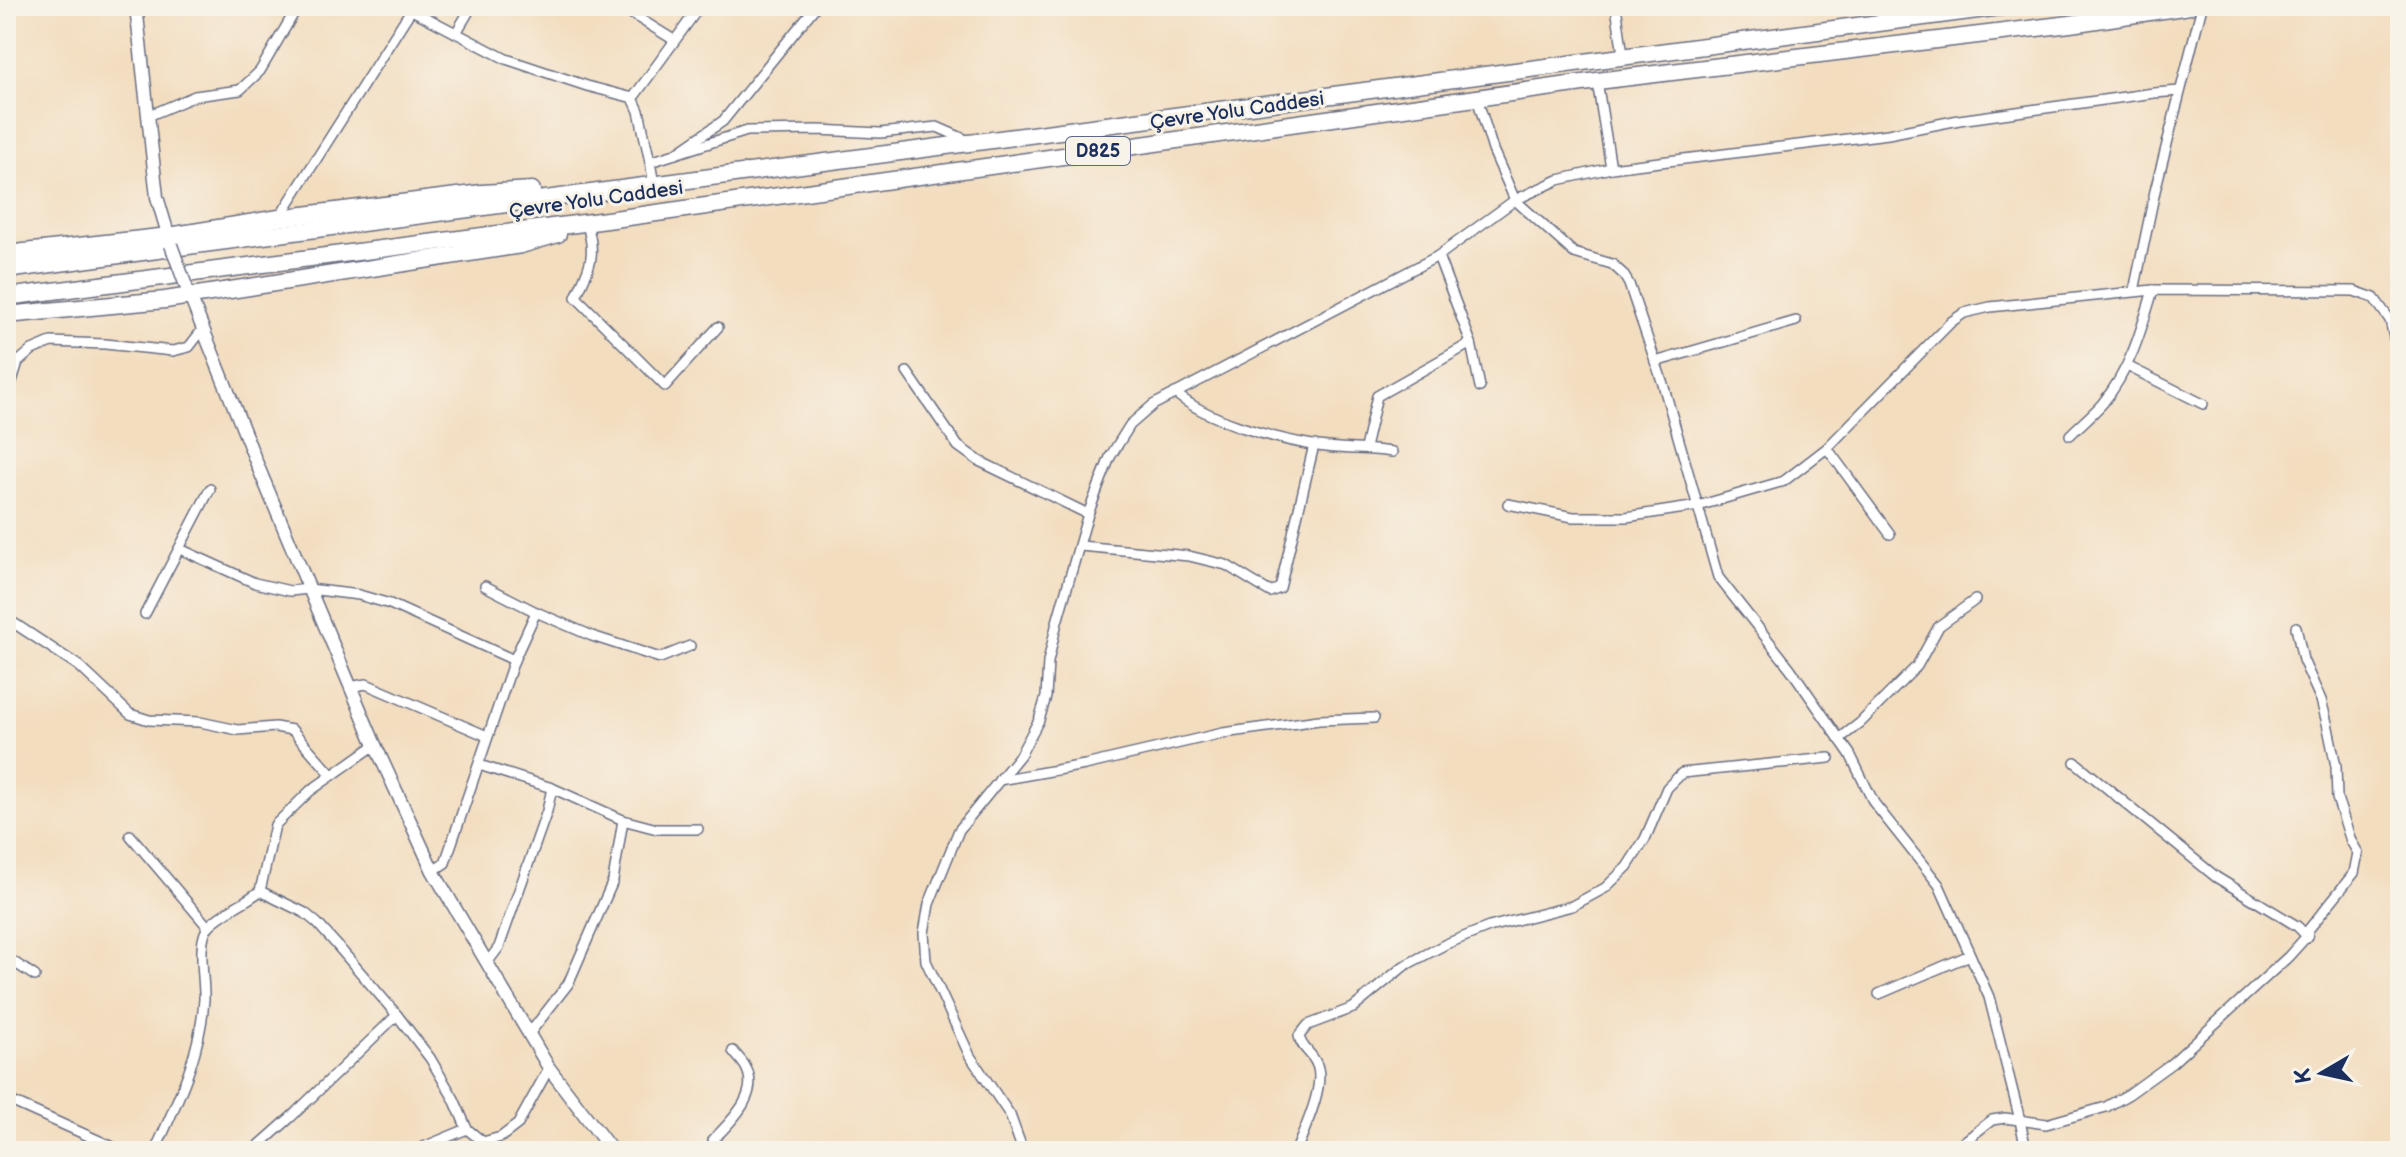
<svg xmlns="http://www.w3.org/2000/svg" width="2406" height="1157" viewBox="0 0 2406 1157" font-family="'Balsamiq Sans',sans-serif">
<style>
.lines{fill:none;stroke-linecap:round;stroke-linejoin:round}
.minor-casing{stroke:#676c80;stroke-width:12}
.tertiary-casing{stroke:#676c80;stroke-width:15}
.trunk-casing{stroke:#676c80;stroke-width:19}
.minor{stroke:#fff;stroke-width:9}
.tertiary{stroke:#fff;stroke-width:12}
.trunk{stroke:#fff;stroke-width:16}
.tertiary-bridge-casing{stroke:#676c80;stroke-width:15;stroke-linecap:butt}
.tertiary-bridge{stroke:#fff;stroke-width:12}
.labels{text-anchor:middle;dominant-baseline:central;stroke-width:6;stroke-linejoin:round;paint-order:stroke}
.shield{fill:#f7f3e8;stroke:#5d6a87;stroke-width:2}
.shield-label{font-size:18px;font-weight:bold;fill:#1b2f5e}
.street-label{font-size:20px;fill:#1b2f5e;stroke:#f7f3e8}
</style>
<rect width="100%" height="100%" fill="#f7f3e8"/>
<filter id="ink" filterUnits="userSpaceOnUse"><feTurbulence type="fractalNoise" baseFrequency=".0125" numOctaves="2"/><feDisplacementMap in="SourceGraphic" scale="16" xChannelSelector="R" yChannelSelector="G"/><feConvolveMatrix kernelMatrix="1 2 1 2 8 2 1 2 1" color-interpolation-filters="sRGB"/></filter>
<filter id="wash" filterUnits="userSpaceOnUse"><feTurbulence type="fractalNoise" baseFrequency=".006" numOctaves="4" result="noise"/><feDisplacementMap in="SourceGraphic" scale="32" xChannelSelector="R" yChannelSelector="G"/><feGaussianBlur stdDeviation="1.8" result="paint"/><feColorMatrix in="noise" values="0 0 0 0 0 0 0 0 0 0 0 0 0 0 0 0 0 1.4 0 .05"/><feComposite in="paint" operator="in"/></filter>
<g filter="url(#wash)">
<rect width="100%" height="100%" fill="#f3ddbf"/>
</g>
<g filter="url(#ink)">
<g class="lines">
<g class="minor-casing">
<g id="minor">
<polyline points="404,6 506,59 587,86 633,98 639,111 650,162"/>
<polyline points="619,6 674,40"/>
<polyline points="1616,6 1623,55"/>
<polyline points="456,33 472,6"/>
<polyline points="633,98 700,6"/>
<polyline points="1477,98 1493,150 1515,200 1574,253 1612,264 1623,274 1629,284 1663,384 1718,577 1790,668 1850,754 1874,803 1939,885 1989,997 2020,1120 2026,1151"/>
<polyline points="148,116 195,96 240,90 260,71 298,6"/>
<polyline points="675,154 747,131 819,130 880,133 937,127 969,141"/>
<polyline points="1611,168 1888,134 1959,120 2154,93 2180,91"/>
<polyline points="654,184 650,162 675,154 723,121 816,6"/>
<polyline points="279,218 411,10"/>
<path d="M587,225C597,257 589,268 576,297L665,386L718,327"/>
<polyline points="1438,256 1471,343 1480,387"/>
<polyline points="2134,291 2155,191 2202,6"/>
<polyline points="1655,362 1796,321"/>
<polyline points="2127,366 2203,404"/>
<polyline points="907,372 958,446 979,461 1088,514"/>
<path d="M1175,393C1208,421 1269,437 1312,445C1338,450 1366,448 1392,452"/>
<polyline points="6,400 18,362 32,350 51,342 105,344 173,351 189,347 203,329"/>
<path d="M2070,435C2080,425 2092,415 2102,404C2130,371 2141,331 2153,290"/>
<polyline points="1365,448 1377,396 1471,343"/>
<polyline points="1827,448 1890,534"/>
<polyline points="1508,504 1573,517 1626,517 1698,506 1784,481 1827,448 1951,322 1964,313 1990,307 2153,290 2354,291 2374,298 2390,320 2400,364"/>
<polyline points="1080,546 1189,556 1226,565 1270,592 1280,588 1314,445"/>
<polyline points="180,549 255,583 290,591 309,589 359,595 390,604 514,660"/>
<polyline points="485,586 536,612 592,636 660,658 690,646"/>
<polyline points="145,614 210,489"/>
<polyline points="6,618 79,666 130,714 149,720 200,722 238,730 275,727 292,730 332,775"/>
<polyline points="2296,627 2303,660 2321,700 2327,723 2336,766 2337,798 2351,841 2358,853 2354,873 2309,929 2307,936"/>
<polyline points="350,687 366,684 487,736"/>
<polyline points="1839,739 1860,723 1917,666 1939,626 1975,600"/>
<polyline points="479,765 552,788 623,820 657,829 698,829"/>
<polyline points="999,780 1085,765 1223,733 1319,720 1374,718"/>
<polyline points="130,835 208,927"/>
<polyline points="433,871 445,863 514,660 536,612"/>
<polyline points="260,891 305,913 317,923 336,944 397,1015 430,1058 454,1099 467,1129"/>
<polyline points="6,957 35,976"/>
<polyline points="487,963 499,947 547,811 552,788"/>
<polyline points="1879,994 1970,955"/>
<polyline points="529,1034 568,984 613,881 623,820"/>
<polyline points="6,1099 122,1151"/>
<path d="M155,1151C177,1102 201,1054 204,999C205,980 196,940 209,926C221,913 245,903 260,891L275,825L310,791L375,745"/>
<polyline points="244,1151 256,1148 291,1117 397,1015"/>
<polyline points="414,1151 467,1129 483,1142 501,1137 518,1124 549,1068"/>
<path d="M718,1151L713,1140C730,1122 762,1094 745,1066C742,1061 737,1056 733,1051"/>
<polyline points="1023,1151 1010,1115 970,1056 926,961 924,933 929,904 959,830 1020,755 1039,720 1046,697 1048,662 1057,622 1088,514 1110,457 1130,425 1153,405 1438,256 1515,200 1558,180 1611,168 1597,81"/>
<path d="M1296,1151C1304,1130 1327,1083 1316,1063C1311,1052 1301,1048 1299,1036L1308,1025L1353,1008L1404,966L1446,944L1489,927L1572,906L1605,888L1627,867L1645,839L1667,788L1682,773L1829,758"/>
<polyline points="1952,1151 1992,1120 2005,1118 2046,1124 2106,1107 2129,1094 2172,1063 2288,957 2307,936 2297,926 2216,877 2075,762"/>
</g>
</g>
<g class="tertiary-casing">
<g id="tertiary">
<polyline points="136,6 157,197 171,244"/>
<polyline points="187,289 259,469 375,745 433,871 549,1068 612,1151"/>
</g>
</g>
<g class="trunk-casing">
<g id="trunk">
<polyline points="6,254 169,236 279,218 482,193 532,190"/>
<polyline points="6,270 2008,6"/>
<polyline points="6,297 607,220 1597,81 2070,24 2189,6"/>
<polyline points="6,315 165,300 521,245 558,234"/>
</g>
</g>
<use href="#minor" class="minor"/>
<use href="#tertiary" class="tertiary"/>
<use href="#trunk" class="trunk"/>
<g class="tertiary-bridge-casing">
<polyline id="tertiary-bridge" points="171,245 186,286"/>
</g>
<use href="#tertiary-bridge" class="tertiary-bridge"/>
</g>
</g>
<g class="labels">
<rect class="shield" x="1066" y="137" width="64" height="28" rx="6"/>
<g class="shield-label">
<text x="1098" y="151">D825</text>
</g>
<g class="street-label">
<text transform="translate(1237 111) rotate(-8)">Çevre Yolu Caddesi</text>
<text transform="translate(596 200) rotate(-8)">Çevre Yolu Caddesi</text>
</g>
</g>
<rect width="2406" height="1157" fill="none" stroke="#f7f3e8" stroke-width="32"/>
<g transform="translate(2322 1073) rotate(261)" stroke="#f7f3e8" stroke-width="6" paint-order="stroke">
<path d="M0-6L14 30L0 20L-14 30Z" fill="#1b2f5e"/>
<text y="-12" font-size="22" font-weight="bold" text-anchor="middle" fill="#1b2f5e">K</text>
</g>
</svg>
